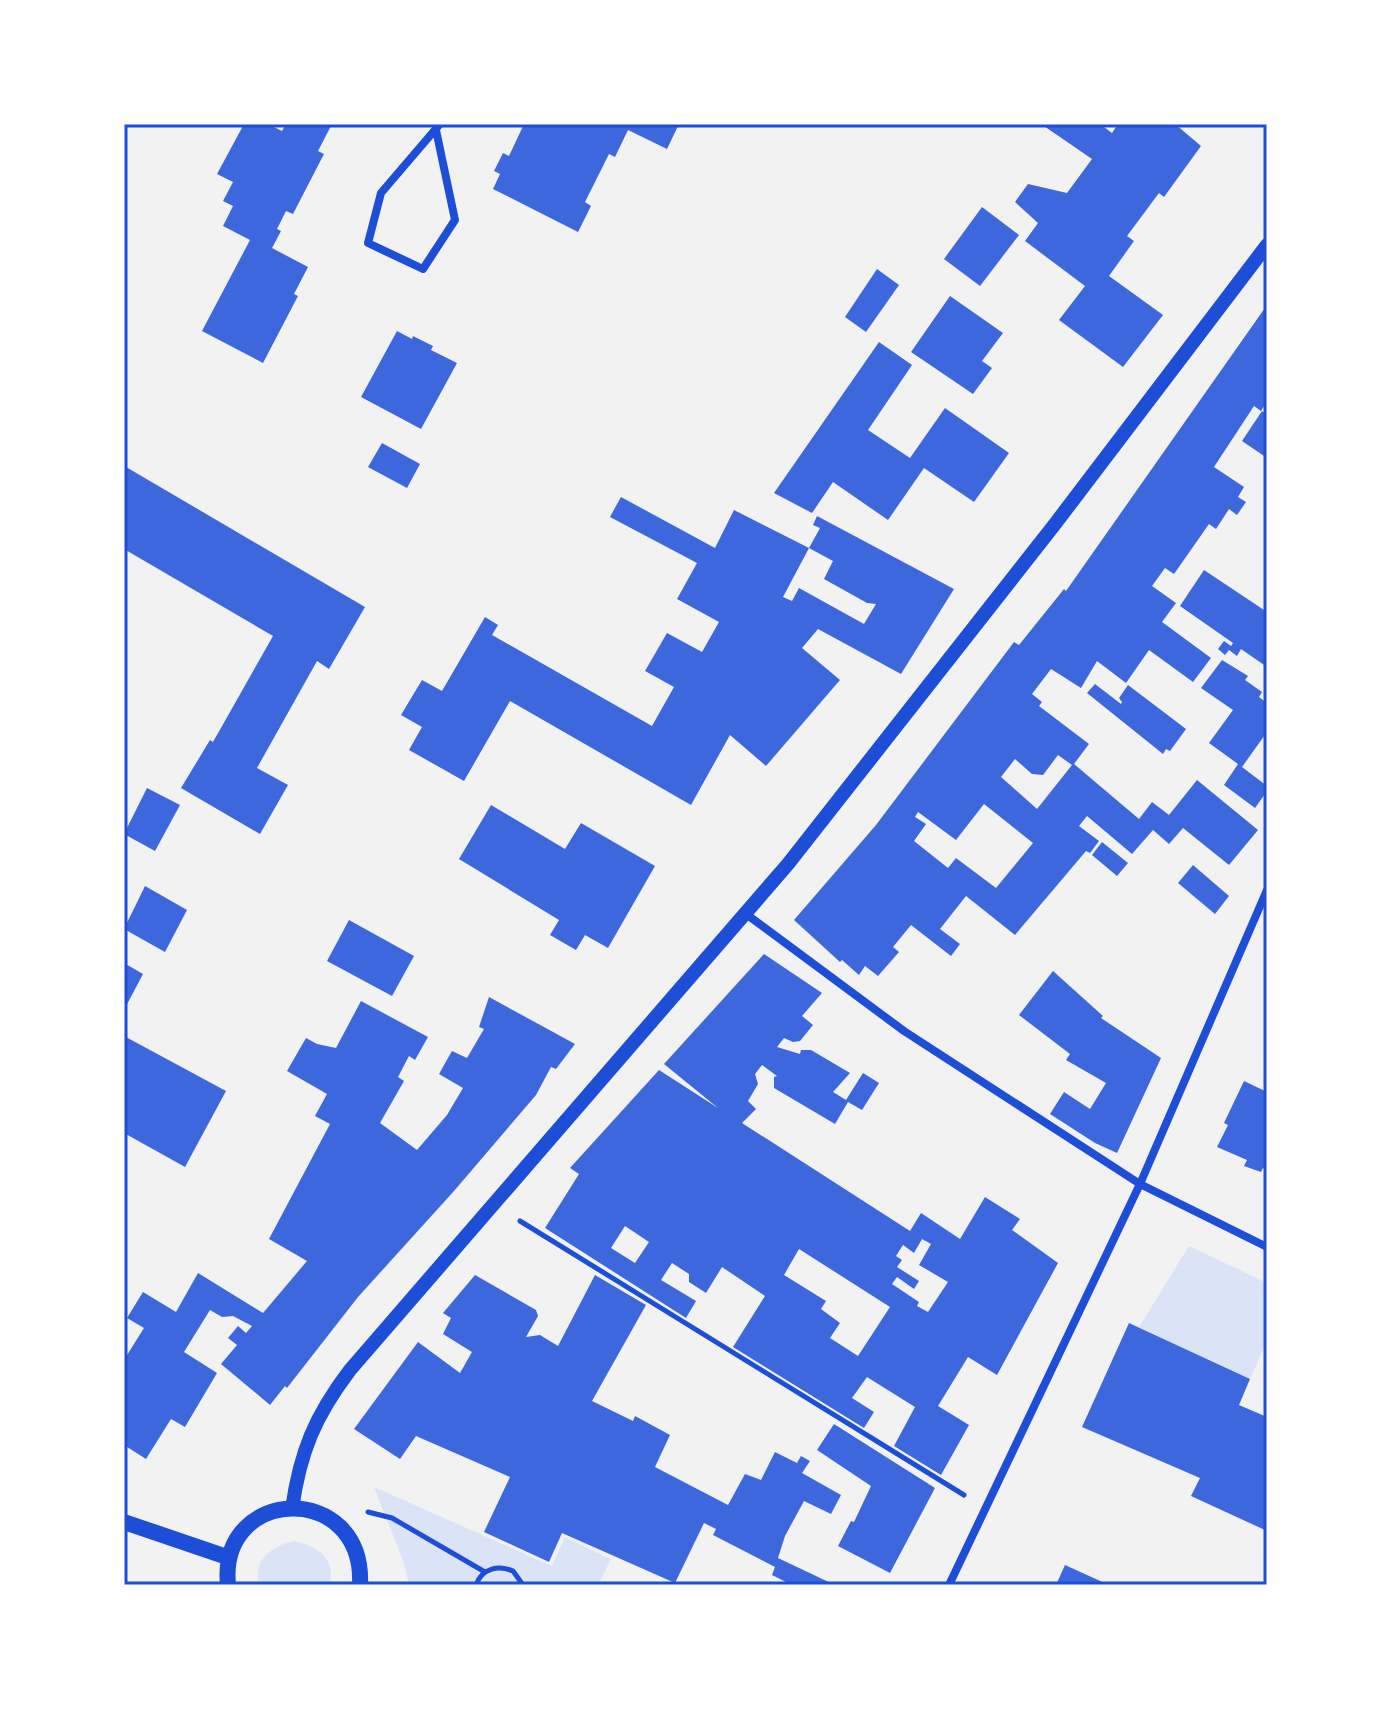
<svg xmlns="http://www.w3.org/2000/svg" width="1391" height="1709" viewBox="0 0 1391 1709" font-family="Quicksand,sans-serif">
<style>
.green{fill:#dbe4f7}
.building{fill:#3d67dc;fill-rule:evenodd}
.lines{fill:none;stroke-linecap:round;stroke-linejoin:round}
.path{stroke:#1d4ed8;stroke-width:5}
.minor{stroke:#1d4ed8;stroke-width:8}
.tertiary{stroke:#1d4ed8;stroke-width:14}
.secondary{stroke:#1d4ed8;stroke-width:16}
.neatline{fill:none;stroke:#1d4ed8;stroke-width:3}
</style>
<rect width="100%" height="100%" fill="#f2f2f2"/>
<g class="green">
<polygon points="1189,1246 1267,1283 1267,1341 1250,1379 1139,1327"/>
<polygon points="374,1487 552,1566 565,1537 611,1559 598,1585 409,1585 404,1563"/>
<path d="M294,1541C317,1546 336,1558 330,1585H259C253,1559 272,1546 294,1541Z"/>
</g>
<g class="building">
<polygon points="244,124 268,124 282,131 286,124 332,124 318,151 324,154 293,214 286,211 277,229 281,231 272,248 308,267 294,294 298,296 263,363 202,331 250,240 223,226 233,206 223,201 233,182 217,174"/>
<polygon points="524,124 679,124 667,149 628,130 615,157 609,154 585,202 591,206 578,232 493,189 500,174 494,171 503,153 509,156"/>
<polygon points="1041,124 1100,124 1112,133 1118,124 1175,124 1201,146 1164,197 1159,193 1127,236 1134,241 1109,276 1163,315 1123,367 1059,320 1085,286 1025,241 1038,223 1015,202 1028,184 1067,193 1092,159"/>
<polygon points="982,207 1019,235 980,286 944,259"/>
<polygon points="877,269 899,285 866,332 845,317"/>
<polygon points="950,296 1003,333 982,361 992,368 973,394 911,352"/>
<path d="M1267,305V401L1261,411L1254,406L1214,467L1244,487L1238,497L1246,502L1237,515L1229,509L1216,529L1209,524L1174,574L1165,568L1152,586L1176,603L1162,622L1211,658L1193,682L1149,650L1126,683L1097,661L1081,688L1051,669L1032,694L1042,702L1039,706L1089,744L1074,764L1139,819L1152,802L1169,815L1197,780L1258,830L1229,865L1183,828L1169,844L1153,830L1132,854L1087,816L1079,826L1099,841L1090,853L1086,851L1015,935L966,896L940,929L960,944L951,956L911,925L893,947L899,952L878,976L865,966L859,975L842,960L840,962L794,920L876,825L1014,642L1019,645L1064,589L1066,591ZM1058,755L1072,765L1037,809L1001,777L1015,759L1032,774L1043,775ZM984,804L1033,843L996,888L956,858L948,868L914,841L926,824L915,817L918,812L956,840Z"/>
<polygon points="397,331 412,339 413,336 433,346 431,350 457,363 421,429 361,397"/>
<polygon points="879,342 912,365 868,430 910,458 945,408 1009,453 974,502 924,468 888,520 833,482 812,513 774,493"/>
<polygon points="1262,411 1267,415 1267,458 1242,441"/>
<polygon points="382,443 420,464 407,488 368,467"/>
<polygon points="126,467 365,607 329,669 317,661 257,768 288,785 260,834 181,788 210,740 213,742 273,636 124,549 124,471"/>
<path d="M621,497L715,548L734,510L809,548L820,528L813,525L817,516L954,589L901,674L818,629L802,648L840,680L766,766L730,735L691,805L510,701L464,781L409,750L422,727L401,715L422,680L442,691L485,617L498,625L492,635L652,726L674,687L645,671L667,633L702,652L719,622L677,599L697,563L610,517ZM809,548L833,561L824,579L867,603L876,604L864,624L799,588L792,601L783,597Z"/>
<polygon points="1204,570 1267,612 1267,667 1241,649 1237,656 1229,650 1225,655 1218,649 1224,641 1231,646 1233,643 1180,606"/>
<polygon points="1222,660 1248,676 1245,680 1262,692 1259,697 1267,703 1267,732 1242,767 1267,786 1267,791 1255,808 1224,785 1238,764 1209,743 1233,710 1201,688"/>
<polygon points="1095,684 1121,704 1122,702 1119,698 1128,685 1186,729 1170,751 1166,749 1163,754 1087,693"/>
<polygon points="147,788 180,805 155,851 124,834"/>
<polygon points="491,805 565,849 581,823 655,866 608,948 585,935 576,950 550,935 559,920 459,859"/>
<polygon points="1102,842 1128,863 1117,876 1092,855"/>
<polygon points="1193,865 1229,896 1215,914 1178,883"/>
<polygon points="145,886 187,910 165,952 124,929"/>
<polygon points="349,920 414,956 392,996 327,961"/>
<path d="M764,954L822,993L802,1016L813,1025L800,1041L793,1042L784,1038L777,1047L800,1054L801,1050H811L850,1073L833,1092L846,1100L863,1073L879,1083L862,1110L848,1102L835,1124L774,1088V1077L777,1076L762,1065L755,1074L758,1084L748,1101L756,1109L742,1123L910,1231L921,1213L960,1239L985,1197L1020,1219L1012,1230L1058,1263L997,1375L968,1357L938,1406L969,1425L941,1475L894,1446L915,1407L867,1377L852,1398L874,1412L864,1428L733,1347L765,1296L722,1267L706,1293L689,1282V1274L672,1263L661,1280L696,1301L686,1318L545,1228L579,1174L570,1168L659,1070L718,1108L664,1064ZM625,1226L649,1242L635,1263L611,1248ZM922,1239L931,1244L919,1265L948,1282L928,1312L917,1306L919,1302L892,1284L897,1277L914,1289L919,1281L897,1267L902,1260L896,1256L903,1245L914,1253ZM799,1249L890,1307L858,1356L830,1338L840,1323L821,1309L826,1301L784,1275Z"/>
<polygon points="124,963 143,974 124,1010"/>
<polygon points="1053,971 1103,1016 1101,1018 1161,1058 1117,1153 1095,1143 1050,1114 1064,1092 1090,1109 1106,1083 1066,1060 1070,1054 1019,1015"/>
<polygon points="489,997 575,1044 556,1069 551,1067 536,1095 454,1191 358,1297 287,1388 285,1386 270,1405 221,1364 237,1345 228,1338 238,1326 246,1333 252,1326 233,1316 222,1317 210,1310 184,1352 217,1373 185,1427 171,1419 146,1459 124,1445 124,1360 144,1328 127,1318 143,1292 176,1312 198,1273 263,1313 307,1261 269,1239 330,1124 315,1116 327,1094 287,1071 306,1038 317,1044 336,1048 361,1001 428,1037 415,1060 409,1056 398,1077 404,1081 380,1123 417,1150 447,1115 463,1088 439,1074 452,1051 467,1058 484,1029 479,1027"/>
<polygon points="124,1036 226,1091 185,1167 124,1133"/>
<polygon points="1244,1081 1267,1092 1267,1170 1263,1168 1261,1172 1244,1166 1247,1160 1217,1147 1228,1125 1224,1123"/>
<polygon points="475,1275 536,1310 538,1316 526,1337 540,1335 558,1346 595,1275 646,1305 592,1401 633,1421 635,1416 670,1435 655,1467 728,1505 745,1474 761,1480 775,1452 797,1463 801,1456 810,1461 802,1473 841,1495 831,1514 804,1501 785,1536 778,1558 835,1585 792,1585 772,1575 775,1567 713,1535 716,1529 704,1523 675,1583 562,1533 549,1562 484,1532 510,1477 416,1436 400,1459 354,1429 418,1342 460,1373 472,1352 443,1334 451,1318 443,1313"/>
<polygon points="1129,1323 1250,1379 1239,1405 1267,1417 1267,1531 1191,1496 1200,1478 1082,1427"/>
<polygon points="834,1424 935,1488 890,1573 838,1546 851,1521 854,1522 871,1486 817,1450"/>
<polygon points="1065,1565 1109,1585 1056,1585"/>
</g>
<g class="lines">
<g class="path">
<polyline points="520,1221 964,1495"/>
<polyline points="368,1512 392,1518 485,1572"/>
<path d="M476,1585C482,1568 498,1565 513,1571L523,1585"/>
</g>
<g class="minor">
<polyline points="436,130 455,220 423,269 368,243 381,193 440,124"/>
<polyline points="746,914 904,1031 1140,1184 1267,1247"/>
<polyline points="949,1585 1140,1184 1267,890"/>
</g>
<path class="tertiary" d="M292,1509C300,1452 315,1416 350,1370L788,864L1055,524L1267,245"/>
<g class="secondary">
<polyline points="124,1522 227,1557"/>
<path d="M228,1585C218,1485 365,1481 360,1585"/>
</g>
</g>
<rect width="1391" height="1709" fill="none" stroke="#ffffff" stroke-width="252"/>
<rect x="126" y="126" width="1139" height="1457" class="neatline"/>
</svg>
